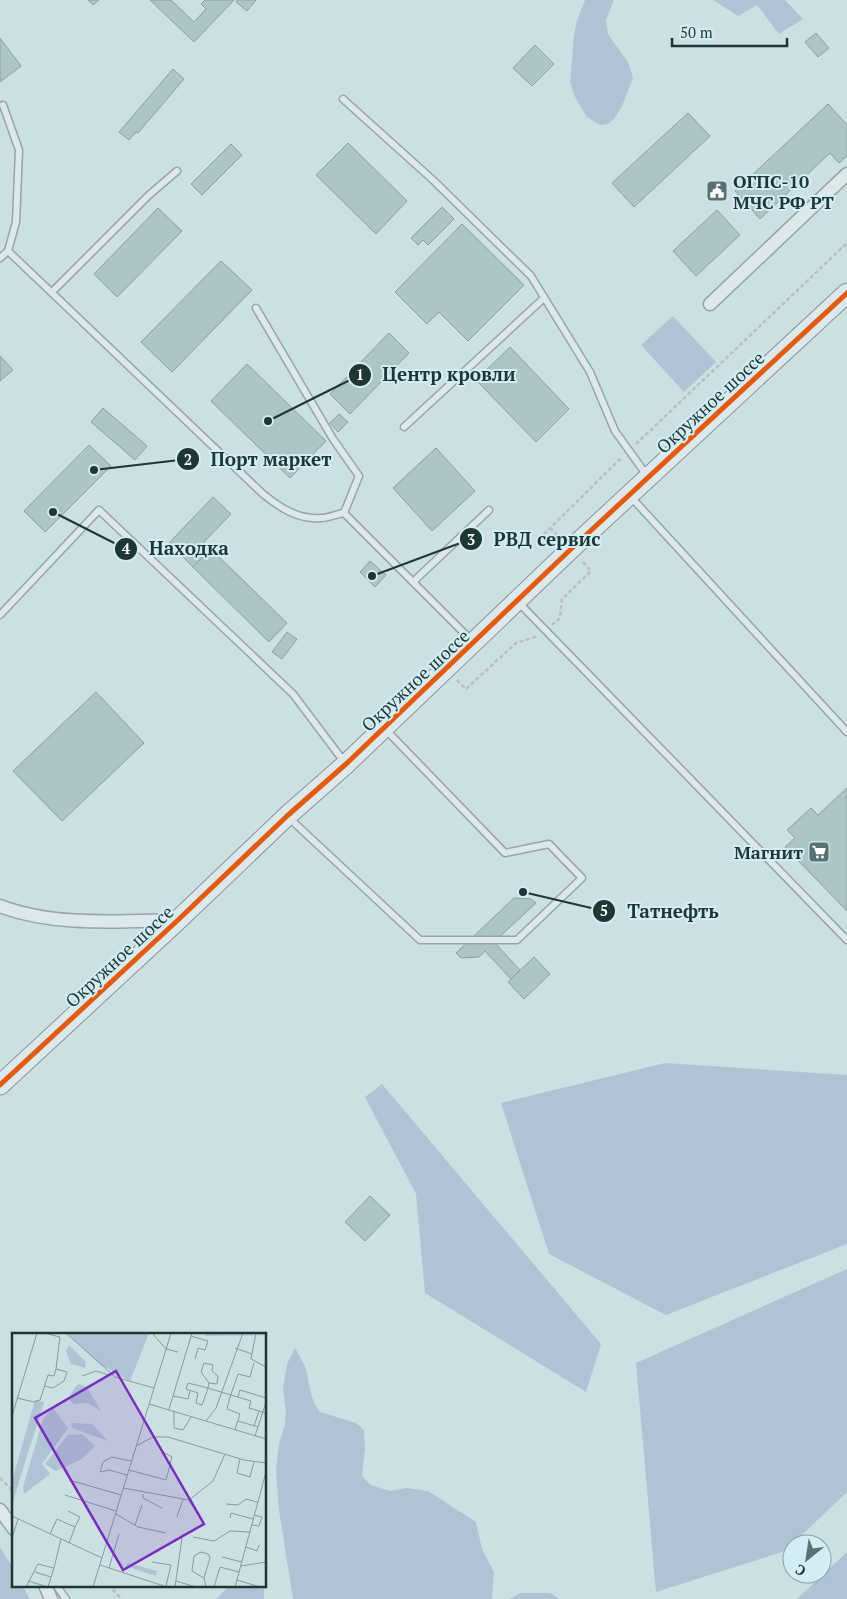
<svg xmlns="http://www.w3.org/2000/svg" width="847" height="1599" viewBox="0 0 847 1599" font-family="'PT Serif',serif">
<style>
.green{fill:#afc3d5}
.building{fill:#adc5c5;stroke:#8ba1a0}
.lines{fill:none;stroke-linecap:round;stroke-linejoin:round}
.lane-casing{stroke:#95a6a8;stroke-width:9}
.street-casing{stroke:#95a6a8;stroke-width:15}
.secondary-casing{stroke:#859697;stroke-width:21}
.path{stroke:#b4c1c3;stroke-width:2.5;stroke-dasharray:4 2.5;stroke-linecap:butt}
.lane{stroke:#dde8eb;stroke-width:6}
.street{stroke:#dde8eb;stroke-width:12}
.secondary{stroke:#dde8eb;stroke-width:19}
.cycleway-casing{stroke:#d2eef4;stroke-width:8}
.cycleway{stroke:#e8590c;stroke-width:5}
.labels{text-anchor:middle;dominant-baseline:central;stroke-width:4;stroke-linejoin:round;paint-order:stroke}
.poi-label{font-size:18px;font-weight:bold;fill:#1e3634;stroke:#d2eef4;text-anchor:start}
.street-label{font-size:18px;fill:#1e3634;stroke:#d2eef4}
.inset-road{fill:none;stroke:#869b9d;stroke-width:1}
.view{fill:#7b2cbf;fill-opacity:0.15;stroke:#7b2cbf;stroke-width:2.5}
.inset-edge{fill:none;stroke:#1e3634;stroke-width:2.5}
.leader{fill:none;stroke:#1e3634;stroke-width:2}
.callout-dot{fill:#1e3634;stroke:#d2eef4;stroke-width:2}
.mark-label{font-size:15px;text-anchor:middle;font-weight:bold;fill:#fff}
.callout-label{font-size:19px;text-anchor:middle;font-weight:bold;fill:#1e3634;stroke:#d2eef4;stroke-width:4;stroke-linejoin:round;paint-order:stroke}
</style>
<rect width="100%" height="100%" fill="#ccdfe3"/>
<g class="green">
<polygon points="585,0 614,0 606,20 608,34 629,64 633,78 622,106 614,119 608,124 600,125 587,117 575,97 570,82 574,35 577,20"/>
<polygon points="713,0 785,0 803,19 779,34 757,5 738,16"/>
<polygon points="673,316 716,362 684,392 641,345"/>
<polygon points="665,1063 847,1075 847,1244 666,1315 549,1254 501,1103"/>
<polygon points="382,1084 601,1344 586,1392 425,1293 416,1194 365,1097"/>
<polygon points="847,1269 847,1492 785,1551 656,1592 636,1363"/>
<path d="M295,1348C299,1355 304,1363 306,1370C310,1384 310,1401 320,1412L356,1423L364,1430L365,1448L362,1476L371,1485L390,1491L407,1488L428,1491L476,1522L482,1549L494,1572L492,1599H293L279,1510L276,1470L279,1444L285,1424L286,1412L283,1389L287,1364Z"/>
<polygon points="0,1547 14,1570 14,1585 22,1585 30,1599 0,1599"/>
<polygon points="847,1552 847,1599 797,1599"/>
<polygon points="228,1585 264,1585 264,1599 216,1599 225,1590"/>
<polygon points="520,1593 550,1593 560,1599 510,1599"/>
</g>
<g class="building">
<polygon points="88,0 99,0 93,5"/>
<polygon points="150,0 171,0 194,22 206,9 201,4 205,0 234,0 194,42"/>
<polygon points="237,0 256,0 247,11 236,2"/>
<polygon points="816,33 829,48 818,57 805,42"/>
<polygon points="0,38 21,66 0,82"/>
<polygon points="535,45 554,64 532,86 513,68"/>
<polygon points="173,69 184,79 138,133 136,132 129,140 119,132"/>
<polygon points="828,104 847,125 847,156 839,163 830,153 760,219 735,191"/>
<polygon points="688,113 710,136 634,207 612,183"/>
<polygon points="348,143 407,201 376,234 316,175"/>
<polygon points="231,144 242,155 202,195 191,184"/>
<polygon points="442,207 454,219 428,245 423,240 418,245 411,238"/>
<polygon points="158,208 182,231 117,297 94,274"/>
<polygon points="717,210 740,235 696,276 673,251"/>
<polygon points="462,224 524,285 468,341 439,312 427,324 395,292"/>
<polygon points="221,261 252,290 172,372 141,342"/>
<polygon points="389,333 409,353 350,414 330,394"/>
<polygon points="510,347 569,409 536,442 476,380"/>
<polygon points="0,356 13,370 0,381"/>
<polygon points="247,364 326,441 290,478 211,401"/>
<polygon points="103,408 147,446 135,460 91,422"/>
<polygon points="339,414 348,422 338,432 330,423"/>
<polygon points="89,445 111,466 45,532 24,511"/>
<polygon points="436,448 475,491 432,531 393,488"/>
<polygon points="213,497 231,514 204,542 211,549 193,567 169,543"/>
<polygon points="211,549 287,623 269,642 193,567"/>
<polygon points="370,561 386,575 375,587 360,572"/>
<polygon points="287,632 297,639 282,659 272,652"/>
<polygon points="96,692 144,743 62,821 13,771"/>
<polygon points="847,788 847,911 785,847 795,838 787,830 811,808 818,815"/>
<polygon points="514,898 531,899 536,903 494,942 520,970 511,979 485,951 479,957 461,958 456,953"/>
<polygon points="534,957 550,974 524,999 508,982"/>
<polygon points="370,1196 390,1215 365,1241 345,1222"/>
</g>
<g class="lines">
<g class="lane-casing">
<g id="lane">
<polyline points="343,99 433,180 531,276 590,372 615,431 648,477"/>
<path d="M8,251L263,494C280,508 299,520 321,518C328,518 337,514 344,513L471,640"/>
<polyline points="0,258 8,251 16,222 19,150 3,105"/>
<polyline points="52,292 149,195 177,171"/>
<polyline points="256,308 333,439 359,476 344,513"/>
<polyline points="404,427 544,298"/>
<polyline points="630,496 847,732"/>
<polyline points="413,582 489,510"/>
<polyline points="518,602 847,940"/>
<polyline points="0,615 99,510 293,694 345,763"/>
<polyline points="288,817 420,940 517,940 582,878 549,844 505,853 385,729"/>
<polyline points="56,1585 66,1599"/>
</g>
</g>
<g class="street-casing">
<g id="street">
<polyline points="710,304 847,174"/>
<path d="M0,906C55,927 120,921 178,920"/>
<polyline points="0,1510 14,1529"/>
<polyline points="45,1585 51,1599"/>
</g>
</g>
<g class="secondary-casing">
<polyline id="secondary" points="0,1085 178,920 287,816 346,764 571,549 847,293"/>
</g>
<g class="path">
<polyline points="636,444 847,243"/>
<polyline points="550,528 560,538"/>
<polyline points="539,539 621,458"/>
<polyline points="552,625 560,618 562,599 591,571 583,562"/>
<polyline points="457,680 466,689 516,643 538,636"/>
<polyline points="0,1478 14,1492"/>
<polyline points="108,1585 122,1599"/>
</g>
<use href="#lane" class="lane"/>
<use href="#street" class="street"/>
<use href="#secondary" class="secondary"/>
<g class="cycleway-casing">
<polyline id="cycleway" points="0,1085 178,920 287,816 346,764 571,549 847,293"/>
</g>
<use href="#cycleway" class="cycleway"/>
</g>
<defs>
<g id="civic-square" transform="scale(1.125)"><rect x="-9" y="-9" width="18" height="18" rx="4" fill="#5b7171" stroke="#d2eef4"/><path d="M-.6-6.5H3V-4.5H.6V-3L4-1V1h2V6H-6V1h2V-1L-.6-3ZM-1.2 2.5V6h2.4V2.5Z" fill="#fff"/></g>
<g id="supermarket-square" transform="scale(1.125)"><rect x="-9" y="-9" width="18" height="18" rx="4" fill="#5b7171" stroke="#d2eef4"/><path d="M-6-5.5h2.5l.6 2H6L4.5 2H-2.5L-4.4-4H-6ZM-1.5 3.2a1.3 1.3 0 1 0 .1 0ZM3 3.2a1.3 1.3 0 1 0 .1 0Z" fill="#fff"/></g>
</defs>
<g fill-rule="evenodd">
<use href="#civic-square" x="717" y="191"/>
<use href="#supermarket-square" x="819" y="852"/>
</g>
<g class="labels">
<g class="poi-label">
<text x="733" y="181">ОГПС-10<tspan x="733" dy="21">МЧС РФ РТ</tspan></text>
<text x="803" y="852" text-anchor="end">Магнит</text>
</g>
<g class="street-label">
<text transform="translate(710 402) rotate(-43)">Окружное шоссе</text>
<text transform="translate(415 680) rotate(-43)">Окружное шоссе</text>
<text transform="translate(119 956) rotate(-43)">Окружное шоссе</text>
</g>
</g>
<g transform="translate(12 1333)">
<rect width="254" height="254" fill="#ccdfe3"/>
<path d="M55,0H137L118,48L89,32ZM193,0H254V2L193,3ZM57,12L74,29L73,35L59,31L54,19ZM66,51L75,54L89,78L76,70L62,71L58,68L57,63ZM23,67L32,69L1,168L0,148ZM41,75L56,95L30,131L38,141L12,161L11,154L31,86ZM59,90L80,91L96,108L60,95ZM70,101L83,113L70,126L44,138L33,131L56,102ZM116,230L145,238L144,243L114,233Z" fill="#afc3d5"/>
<path class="inset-road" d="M54,0L103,44L142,55M140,0L154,16L166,19M244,0L239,26L254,34M179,3L196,8L193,17L186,15L183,26M223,15L240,21M70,43L84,38L97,42M197,50L205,51L206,43L200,38L201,32L192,30L189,39L197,50L196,55L195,58L190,72L184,70L186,60L174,56L176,50L196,55L209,59L239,68L237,75L254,80M32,53L41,55L52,48L55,39L44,36L48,4L32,0M161,63L180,0M226,64L228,57L254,65M5,65L22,69L28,67L36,42L42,43L44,36M137,71L254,106M157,76L161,63L176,66L178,58M162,78V95L171,97L179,84M0,83L25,0M194,88L204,75L231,0M226,88L246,94M242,93L247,78M223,97L228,81L215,76L218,64L226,41L238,44L242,30M243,103L254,69M124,113L141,104H156L232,127L254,130M228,126L225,140L238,144L242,129M117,137L154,147L160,124L151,119M115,142L97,137L88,139L91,129L100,124L119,128M57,147L109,162M111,155L177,167M131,161V165L150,175M53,162L104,178M177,167L201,148L213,121M177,168L186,181M214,171L226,172L234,166L245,169M56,178L68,184L63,194M104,181L126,194L154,200M0,183L90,225M165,184L171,166M218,185L219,180L241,186M123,192L130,172M240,192L247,193L250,184L242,182M38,201L45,186L63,194L57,210M181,204L202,208L218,198L238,199M0,205L6,186M234,214L245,218L247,212M210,224L230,229M140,229L159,232L154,253M88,232L155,254M229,233L254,229M97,235L107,201M23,239L39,244M192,245L180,238L182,223L189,219L196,221L198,225L192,245L194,254M225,247L248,254M16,248L36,254M164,248L184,254M14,254L26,231L42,235L49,206M36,254L42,235M81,254L159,0M163,254L170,205M202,254L208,234L227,239M223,254L254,139"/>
<path class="view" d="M104,38L192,191L111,237L23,85Z"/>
<rect width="254" height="254" class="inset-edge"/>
</g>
<path class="leader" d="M268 421L360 375M94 470L188 459M372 576L471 539M53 512L126 549M523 892L604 911"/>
<g class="callout-dot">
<circle cx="268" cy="421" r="5"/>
<circle cx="94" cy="470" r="5"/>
<circle cx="372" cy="576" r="5"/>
<circle cx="53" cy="512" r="5"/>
<circle cx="523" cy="892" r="5"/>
<circle cx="360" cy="375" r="12"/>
<circle cx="188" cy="459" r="12"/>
<circle cx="471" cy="539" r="12"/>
<circle cx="126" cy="549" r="12"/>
<circle cx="604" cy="911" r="12"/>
</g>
<g class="mark-label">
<text x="360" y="380">1</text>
<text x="188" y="465">2</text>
<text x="471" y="545">3</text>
<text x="126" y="554">4</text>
<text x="604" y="916">5</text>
</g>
<g class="callout-label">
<text x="449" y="381">Центр кровли</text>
<text x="271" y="466">Порт маркет</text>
<text x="547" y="546">РВД сервис</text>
<text x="189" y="555">Находка</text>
<text x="673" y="918">Татнефть</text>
</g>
<g transform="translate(807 1559) rotate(210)"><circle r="24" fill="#d2eef4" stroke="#8aa4a7"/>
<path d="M0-4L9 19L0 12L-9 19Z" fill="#5b7171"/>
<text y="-8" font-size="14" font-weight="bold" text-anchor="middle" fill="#1e3634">С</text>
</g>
<path d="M672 38v8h115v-8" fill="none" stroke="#1e3634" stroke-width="2.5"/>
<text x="680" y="38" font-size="15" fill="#1e3634" stroke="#d2eef4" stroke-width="4" paint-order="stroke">50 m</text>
</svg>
